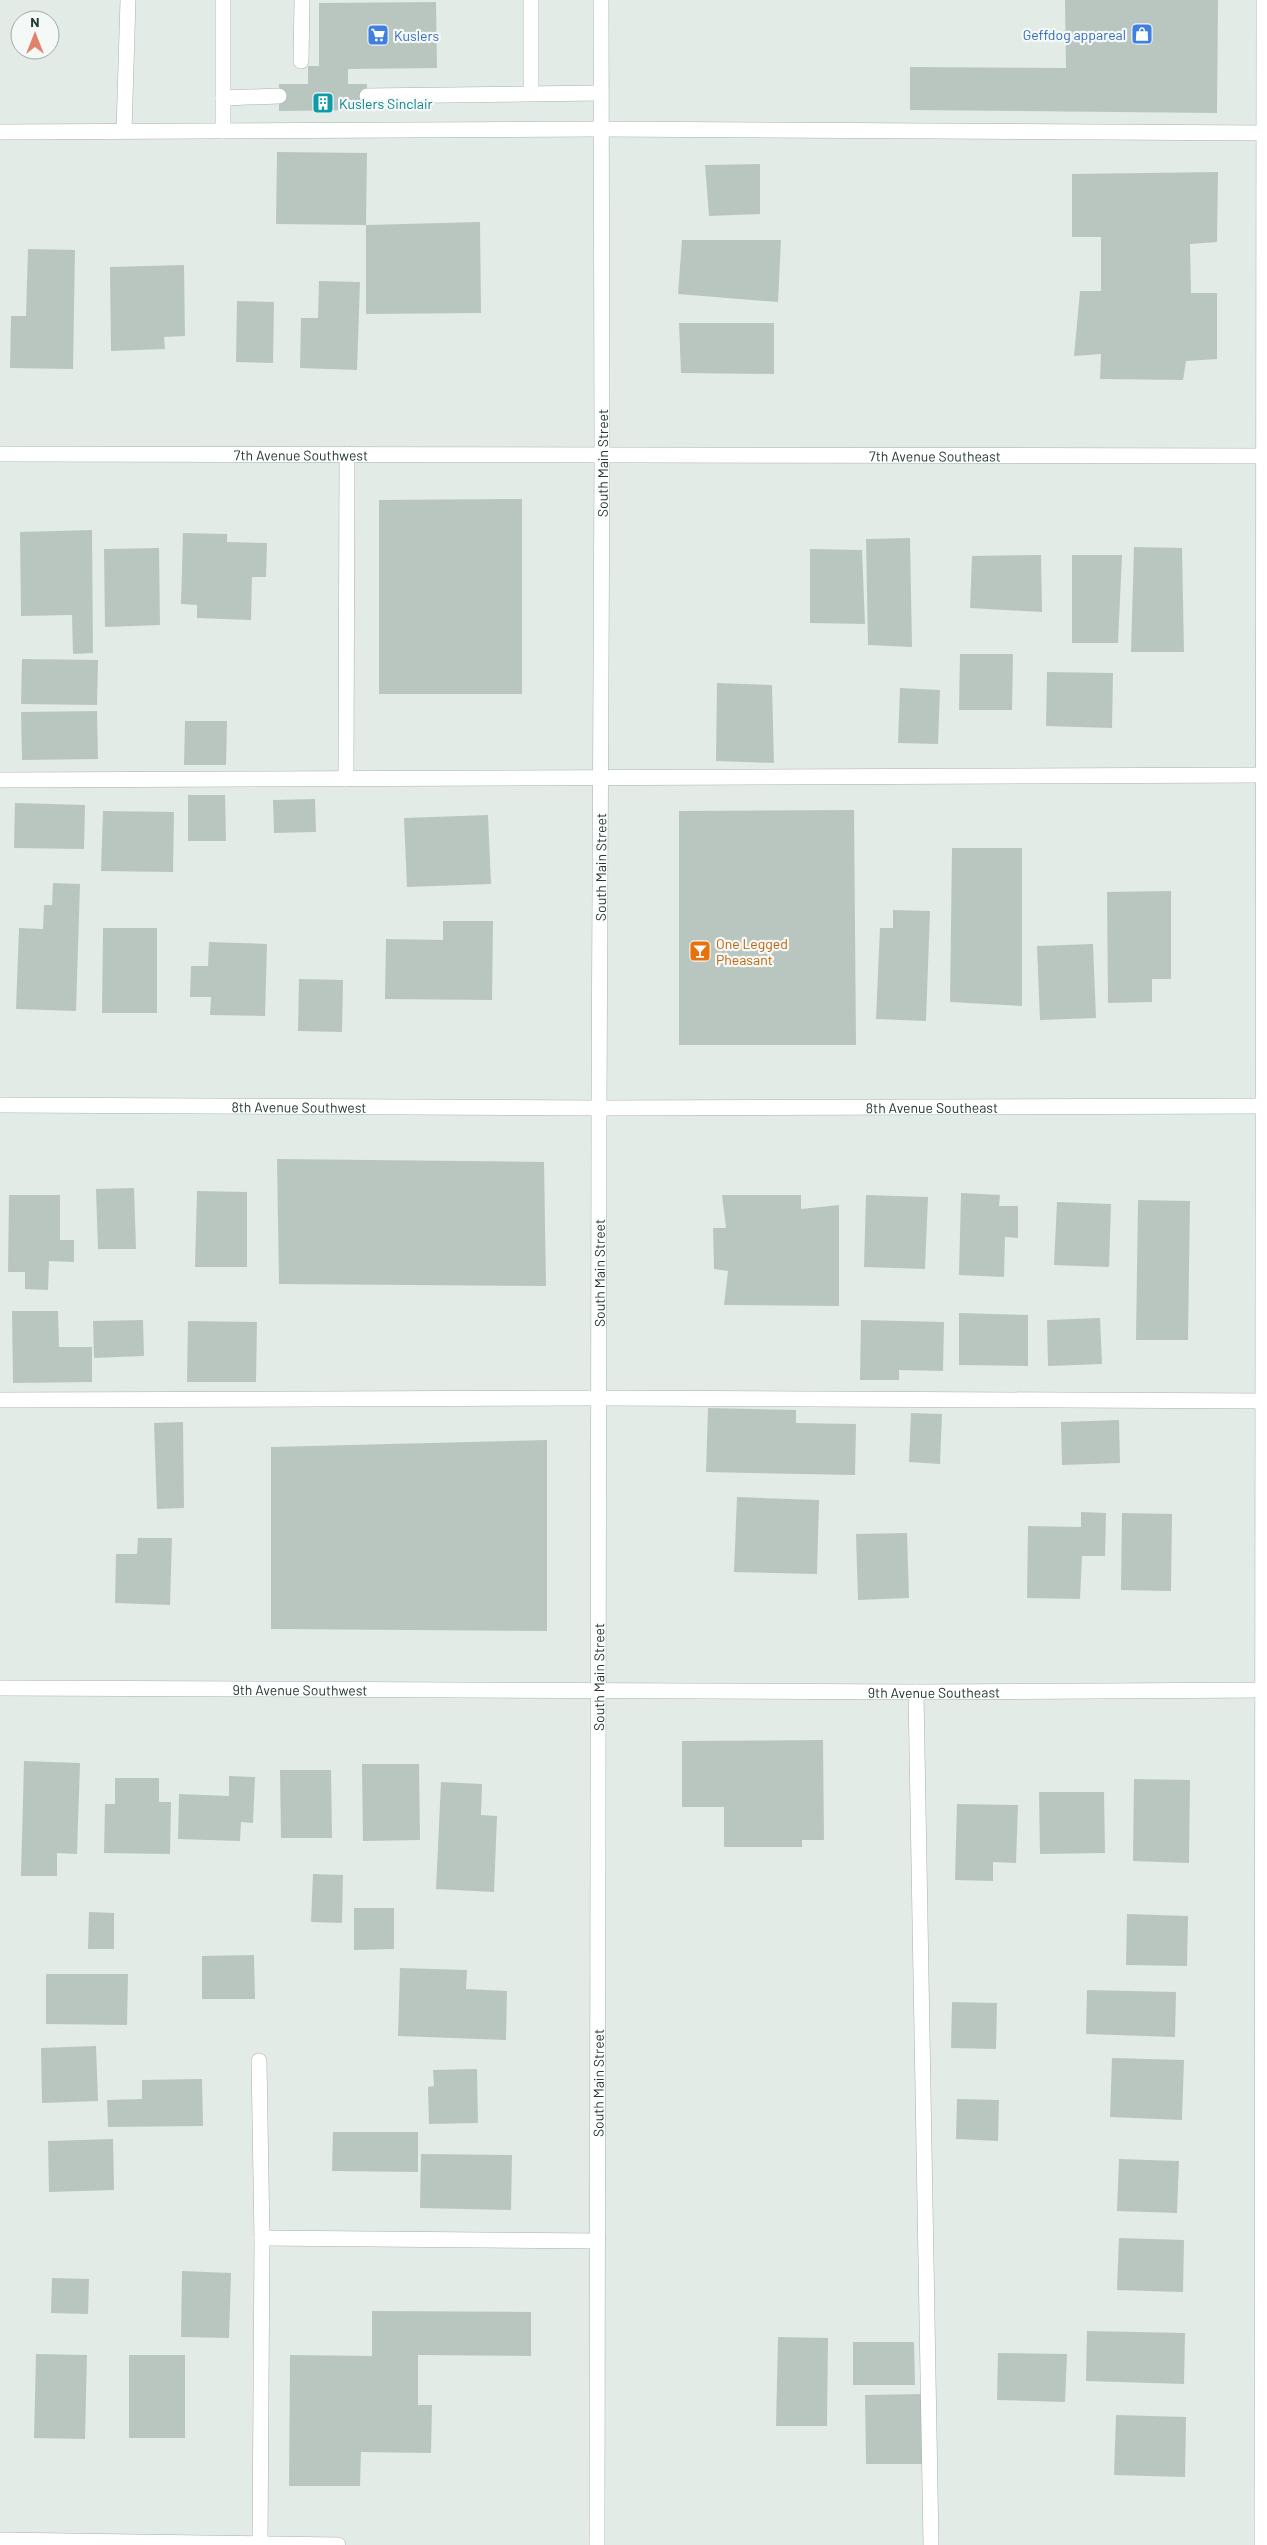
<svg xmlns="http://www.w3.org/2000/svg" width="1267" height="2545" viewBox="0 0 1267 2545" font-family="Barlow,sans-serif">
<style>
.building{fill:#b9c6c0}
.lines{fill:none;stroke-linecap:round;stroke-linejoin:round}
.lane-casing{stroke:#a6b2ae;stroke-width:16}
.street-casing{stroke:#a6b2ae;stroke-width:16}
.secondary-casing{stroke:#a3b6ae;stroke-width:16}
.lane{stroke:#fff;stroke-width:15}
.street{stroke:#fff;stroke-width:15}
.secondary{stroke:#fff;stroke-width:15}
.labels{text-anchor:middle;dominant-baseline:central;stroke-width:4.5;stroke-linejoin:round;paint-order:stroke}
.shop-label{font-size:14px;fill:#366cbe;stroke:#f4f8f6;text-anchor:end}
.culture-label{font-size:14px;fill:#0d838f;stroke:#f4f8f6;text-anchor:start}
.street-label{font-size:14px;fill:#253a34;stroke:#f4f8f6}
.food-label{font-size:14px;fill:#c56008;stroke:#f4f8f6;text-anchor:start}
</style>
<rect width="100%" height="100%" fill="#e3ebe7"/>
<g class="building">
<polygon points="1065,0 1218,0 1217,113 910,110 910,67 1066,68"/>
<polygon points="436,2 437,68 348,69 348,84 367,84 367,110 279,111 279,84 308,84 308,66 319,66 319,3"/>
<polygon points="277,152 367,153 366,225 480,222 481,313 366,314 366,225 276,224"/>
<polygon points="760,164 760,214 709,216 705,165"/>
<polygon points="1218,172 1217,242 1190,244 1191,293 1217,293 1217,359 1186,361 1183,380 1100,379 1101,354 1074,356 1080,291 1101,291 1101,237 1072,237 1072,174"/>
<polygon points="682,240 781,240 778,302 678,294"/>
<polygon points="28,249 75,250 73,369 10,368 11,316 26,316"/>
<polygon points="184,265 185,336 164,337 165,349 111,351 110,267"/>
<polygon points="319,281 360,282 357,370 300,368 301,318 318,318"/>
<polygon points="237,301 274,302 273,363 236,362"/>
<polygon points="679,323 774,323 774,374 681,373"/>
<polygon points="522,499 522,694 379,694 379,500"/>
<polygon points="92,530 93,653 73,654 72,615 21,616 20,532"/>
<polygon points="183,533 227,534 227,542 267,543 266,577 252,577 251,620 197,618 197,605 181,604"/>
<polygon points="910,538 912,647 868,645 866,539"/>
<polygon points="1134,547 1182,548 1184,652 1131,652"/>
<polygon points="159,548 160,625 105,627 104,549"/>
<polygon points="810,549 862,550 865,624 810,623"/>
<polygon points="1041,555 1042,612 970,608 972,556"/>
<polygon points="1072,555 1122,555 1118,643 1072,643"/>
<polygon points="960,654 1013,654 1012,710 959,710"/>
<polygon points="22,659 98,660 97,705 21,704"/>
<polygon points="1047,672 1113,673 1112,728 1046,726"/>
<polygon points="717,683 772,685 774,763 716,761"/>
<polygon points="900,688 940,690 938,744 898,743"/>
<polygon points="97,711 98,759 22,760 21,712"/>
<polygon points="185,721 227,721 226,765 184,765"/>
<polygon points="188,795 225,795 226,841 188,841"/>
<polygon points="315,799 316,832 274,833 273,800"/>
<polygon points="15,803 85,805 84,849 14,848"/>
<polygon points="854,810 856,1045 679,1045 679,811"/>
<polygon points="103,811 174,812 173,872 101,871"/>
<polygon points="488,815 491,884 407,887 404,818"/>
<polygon points="952,848 1022,848 1022,1006 950,1002"/>
<polygon points="53,883 80,884 76,1011 16,1009 19,928 43,929 44,905 52,905"/>
<polygon points="1171,891 1171,979 1152,979 1152,1002 1108,1003 1107,892"/>
<polygon points="893,910 930,911 926,1021 876,1019 880,928 893,928"/>
<polygon points="443,921 493,921 492,1000 385,999 386,939 443,940"/>
<polygon points="103,928 157,928 157,1013 102,1013"/>
<polygon points="209,942 267,944 265,1016 210,1015 211,997 190,997 191,966 208,966"/>
<polygon points="1093,944 1096,1018 1040,1020 1037,946"/>
<polygon points="299,979 343,980 342,1032 298,1031"/>
<polygon points="277,1159 544,1162 546,1286 279,1284"/>
<polygon points="134,1188 136,1249 98,1249 96,1189"/>
<polygon points="197,1191 247,1192 247,1267 195,1267"/>
<polygon points="961,1193 1000,1195 999,1206 1018,1206 1018,1238 1005,1237 1004,1277 959,1275"/>
<polygon points="9,1195 60,1195 60,1240 74,1240 74,1262 49,1261 48,1290 25,1289 25,1272 8,1272"/>
<polygon points="722,1195 801,1195 801,1209 839,1205 839,1306 724,1305 728,1271 714,1269 713,1228 726,1228"/>
<polygon points="866,1195 928,1197 925,1269 864,1267"/>
<polygon points="1138,1200 1190,1201 1188,1340 1136,1340"/>
<polygon points="1057,1202 1111,1204 1109,1267 1054,1265"/>
<polygon points="12,1311 58,1311 59,1347 92,1347 92,1382 13,1383"/>
<polygon points="959,1313 1028,1315 1028,1366 959,1365"/>
<polygon points="1100,1318 1102,1364 1048,1366 1047,1320"/>
<polygon points="143,1320 144,1356 94,1358 93,1321"/>
<polygon points="861,1320 944,1322 943,1371 899,1370 899,1380 860,1380"/>
<polygon points="188,1321 257,1322 256,1382 187,1382"/>
<polygon points="708,1408 796,1410 796,1423 856,1424 855,1475 706,1472"/>
<polygon points="911,1413 942,1414 940,1464 909,1462"/>
<polygon points="1119,1420 1120,1463 1062,1465 1061,1422"/>
<polygon points="183,1422 184,1508 157,1509 154,1423"/>
<polygon points="547,1440 547,1631 271,1629 271,1447"/>
<polygon points="737,1497 819,1500 817,1574 734,1572"/>
<polygon points="1081,1512 1106,1513 1105,1556 1082,1556 1080,1599 1027,1598 1028,1526 1081,1527"/>
<polygon points="1122,1513 1172,1514 1171,1591 1121,1590"/>
<polygon points="907,1533 909,1598 858,1600 856,1534"/>
<polygon points="138,1538 172,1538 170,1605 115,1603 116,1554 137,1554"/>
<polygon points="823,1740 824,1840 802,1840 802,1847 724,1847 724,1807 682,1807 682,1741"/>
<polygon points="24,1761 80,1763 77,1854 57,1853 57,1876 21,1876"/>
<polygon points="362,1764 419,1764 420,1840 363,1841"/>
<polygon points="280,1770 331,1770 332,1838 281,1838"/>
<polygon points="229,1776 255,1777 253,1823 241,1822 240,1841 178,1839 179,1794 229,1796"/>
<polygon points="115,1778 159,1778 159,1802 171,1802 170,1854 104,1853 105,1804 115,1804"/>
<polygon points="1134,1779 1190,1780 1189,1863 1133,1861"/>
<polygon points="441,1782 482,1784 481,1815 497,1816 494,1892 436,1889"/>
<polygon points="1039,1792 1104,1792 1105,1853 1040,1854"/>
<polygon points="957,1804 1018,1805 1016,1863 993,1862 993,1881 955,1880"/>
<polygon points="313,1874 343,1875 342,1923 311,1922"/>
<polygon points="354,1908 394,1908 394,1949 354,1950"/>
<polygon points="89,1912 114,1913 114,1949 88,1949"/>
<polygon points="1127,1914 1188,1916 1187,1966 1126,1965"/>
<polygon points="254,1955 255,1999 202,1999 202,1956"/>
<polygon points="400,1968 467,1970 466,1989 507,1991 506,2040 398,2036"/>
<polygon points="46,1974 128,1974 127,2025 46,2024"/>
<polygon points="1087,1990 1176,1992 1175,2037 1086,2034"/>
<polygon points="952,2002 997,2003 996,2049 951,2048"/>
<polygon points="96,2046 98,2101 42,2103 41,2048"/>
<polygon points="1112,2058 1184,2060 1182,2120 1110,2117"/>
<polygon points="477,2069 478,2123 429,2124 428,2087 434,2086 433,2070"/>
<polygon points="202,2079 203,2126 108,2127 107,2100 142,2099 142,2080"/>
<polygon points="957,2099 999,2100 998,2141 956,2139"/>
<polygon points="333,2132 418,2132 418,2172 332,2171"/>
<polygon points="113,2139 114,2190 49,2192 48,2141"/>
<polygon points="421,2154 512,2155 511,2210 420,2208"/>
<polygon points="1119,2159 1179,2161 1177,2213 1117,2211"/>
<polygon points="1119,2238 1184,2240 1183,2292 1117,2290"/>
<polygon points="182,2271 231,2273 229,2338 181,2337"/>
<polygon points="52,2278 89,2279 88,2314 51,2313"/>
<polygon points="372,2311 531,2312 531,2356 418,2355 418,2405 432,2405 431,2453 361,2452 360,2486 289,2486 290,2355 372,2356"/>
<polygon points="1087,2331 1185,2333 1184,2384 1086,2381"/>
<polygon points="778,2337 828,2338 827,2426 776,2426"/>
<polygon points="853,2342 914,2342 915,2385 853,2385"/>
<polygon points="998,2353 1067,2354 1065,2402 997,2400"/>
<polygon points="36,2354 87,2355 85,2439 34,2438"/>
<rect x="129" y="2355" width="56" height="83"/>
<polygon points="923,2394 924,2464 866,2464 865,2395"/>
<polygon points="1116,2415 1186,2417 1185,2477 1114,2475"/>
</g>
<g class="lines">
<g class="lane-casing">
<g id="lane">
<polyline points="223,0 223,131"/>
<polyline points="301,61 302,0"/>
<polyline points="531,93 531,0"/>
<polyline points="367,96 601,93"/>
<polyline points="223,98 279,96"/>
<polyline points="124,131 128,0"/>
<polyline points="0,132 601,129 1267,133"/>
<polyline points="346,779 347,454"/>
<polyline points="0,780 1267,775"/>
<polyline points="0,1400 599,1398 1267,1401"/>
<polyline points="916,1692 931,2545"/>
<polyline points="259,2061 262,2238 260,2545"/>
<polyline points="262,2238 598,2241"/>
</g>
</g>
<g class="street-casing">
<g id="street">
<path id="s1" d="M0,454L1267,456"/>
<polyline points="0,2540 338,2545"/>
<polyline points="1262,2545 1264,0"/>
</g>
</g>
<g class="secondary-casing">
<g id="secondary">
<path id="s2" d="M0,1105L599,1108L1267,1106"/>
<path id="s3" d="M0,1688L916,1692L1267,1690"/>
<path id="s4" d="M597,2545L599,1108L602,454L601,0"/>
</g>
</g>
<use href="#lane" class="lane"/>
<use href="#street" class="street"/>
<use href="#secondary" class="secondary"/>
</g>
<defs>
<g id="shop-square" transform="scale(1.125)"><rect x="-9" y="-9" width="18" height="18" rx="4" fill="#3f7fe0" stroke="#f4f8f6"/><path d="M-5-2.5h2.3a2.7 3.5 0 0 1 5.4 0H5L5.5 6h-11ZM-1.5-2.5h3a1.5 2.3 0 0 0-3 0Z" fill="#fff"/></g>
<g id="supermarket-square" transform="scale(1.125)"><rect x="-9" y="-9" width="18" height="18" rx="4" fill="#3f7fe0" stroke="#f4f8f6"/><path d="M-6-5.5h2.5l.6 2H6L4.5 2H-2.5L-4.4-4H-6ZM-1.5 3.2a1.3 1.3 0 1 0 .1 0ZM3 3.2a1.3 1.3 0 1 0 .1 0Z" fill="#fff"/></g>
<g id="building-square" transform="scale(1.125)"><rect x="-9" y="-9" width="18" height="18" rx="4" fill="#0f9aa8" stroke="#f4f8f6"/><path d="M-4-6H4V6H1V3H-1V6H-4ZM-2.5-4.3h1.7v1.8h-1.7ZM.8-4.3h1.7v1.8H.8ZM-2.5-1h1.7V.8h-1.7ZM.8-1h1.7V.8H.8Z" fill="#fff"/></g>
<g id="bar-square" transform="scale(1.125)"><rect x="-9" y="-9" width="18" height="18" rx="4" fill="#e8710a" stroke="#f4f8f6"/><path d="M-6-5H6L.8 .8V4.5H3.5V6h-7V4.5H-.8V.8Z" fill="#fff"/></g>
</defs>
<g fill-rule="evenodd">
<use href="#shop-square" x="1142" y="34"/>
<use href="#supermarket-square" x="378" y="35"/>
<use href="#building-square" x="323" y="103"/>
<use href="#bar-square" x="700" y="951"/>
</g>
<g class="labels">
<g class="shop-label">
<text x="1126" y="34">Geffdog appareal</text>
<text x="394" y="35" text-anchor="start">Kuslers</text>
</g>
<g class="culture-label">
<text x="339" y="103">Kuslers Sinclair</text>
</g>
<g class="street-label">
<text stroke="none"><textPath href="#s1" startOffset="301">7th Avenue Southwest</textPath></text>
<text stroke="none"><textPath href="#s1" startOffset="935">7th Avenue Southeast</textPath></text>
<text stroke="none"><textPath href="#s4" startOffset="2082">South Main Street</textPath></text>
<text stroke="none"><textPath href="#s4" startOffset="1678">South Main Street</textPath></text>
<text stroke="none"><textPath href="#s2" startOffset="299">8th Avenue Southwest</textPath></text>
<text stroke="none"><textPath href="#s2" startOffset="932">8th Avenue Southeast</textPath></text>
<text stroke="none"><textPath href="#s4" startOffset="1272">South Main Street</textPath></text>
<text stroke="none"><textPath href="#s4" startOffset="868">South Main Street</textPath></text>
<text stroke="none"><textPath href="#s3" startOffset="300">9th Avenue Southwest</textPath></text>
<text stroke="none"><textPath href="#s3" startOffset="934">9th Avenue Southeast</textPath></text>
<text stroke="none"><textPath href="#s4" startOffset="462">South Main Street</textPath></text>
</g>
<g class="food-label">
<text x="716" y="943">One Legged<tspan x="716" dy="16">Pheasant</tspan></text>
</g>
</g>
<g transform="translate(35 35)"><circle r="24" fill="#f4f8f6" stroke="#a1aca8"/>
<path d="M0-4L9 19L0 12L-9 19Z" fill="#e1836c"/>
<text y="-8" font-size="14" font-weight="bold" text-anchor="middle" fill="#253a34">N</text>
</g>
</svg>
